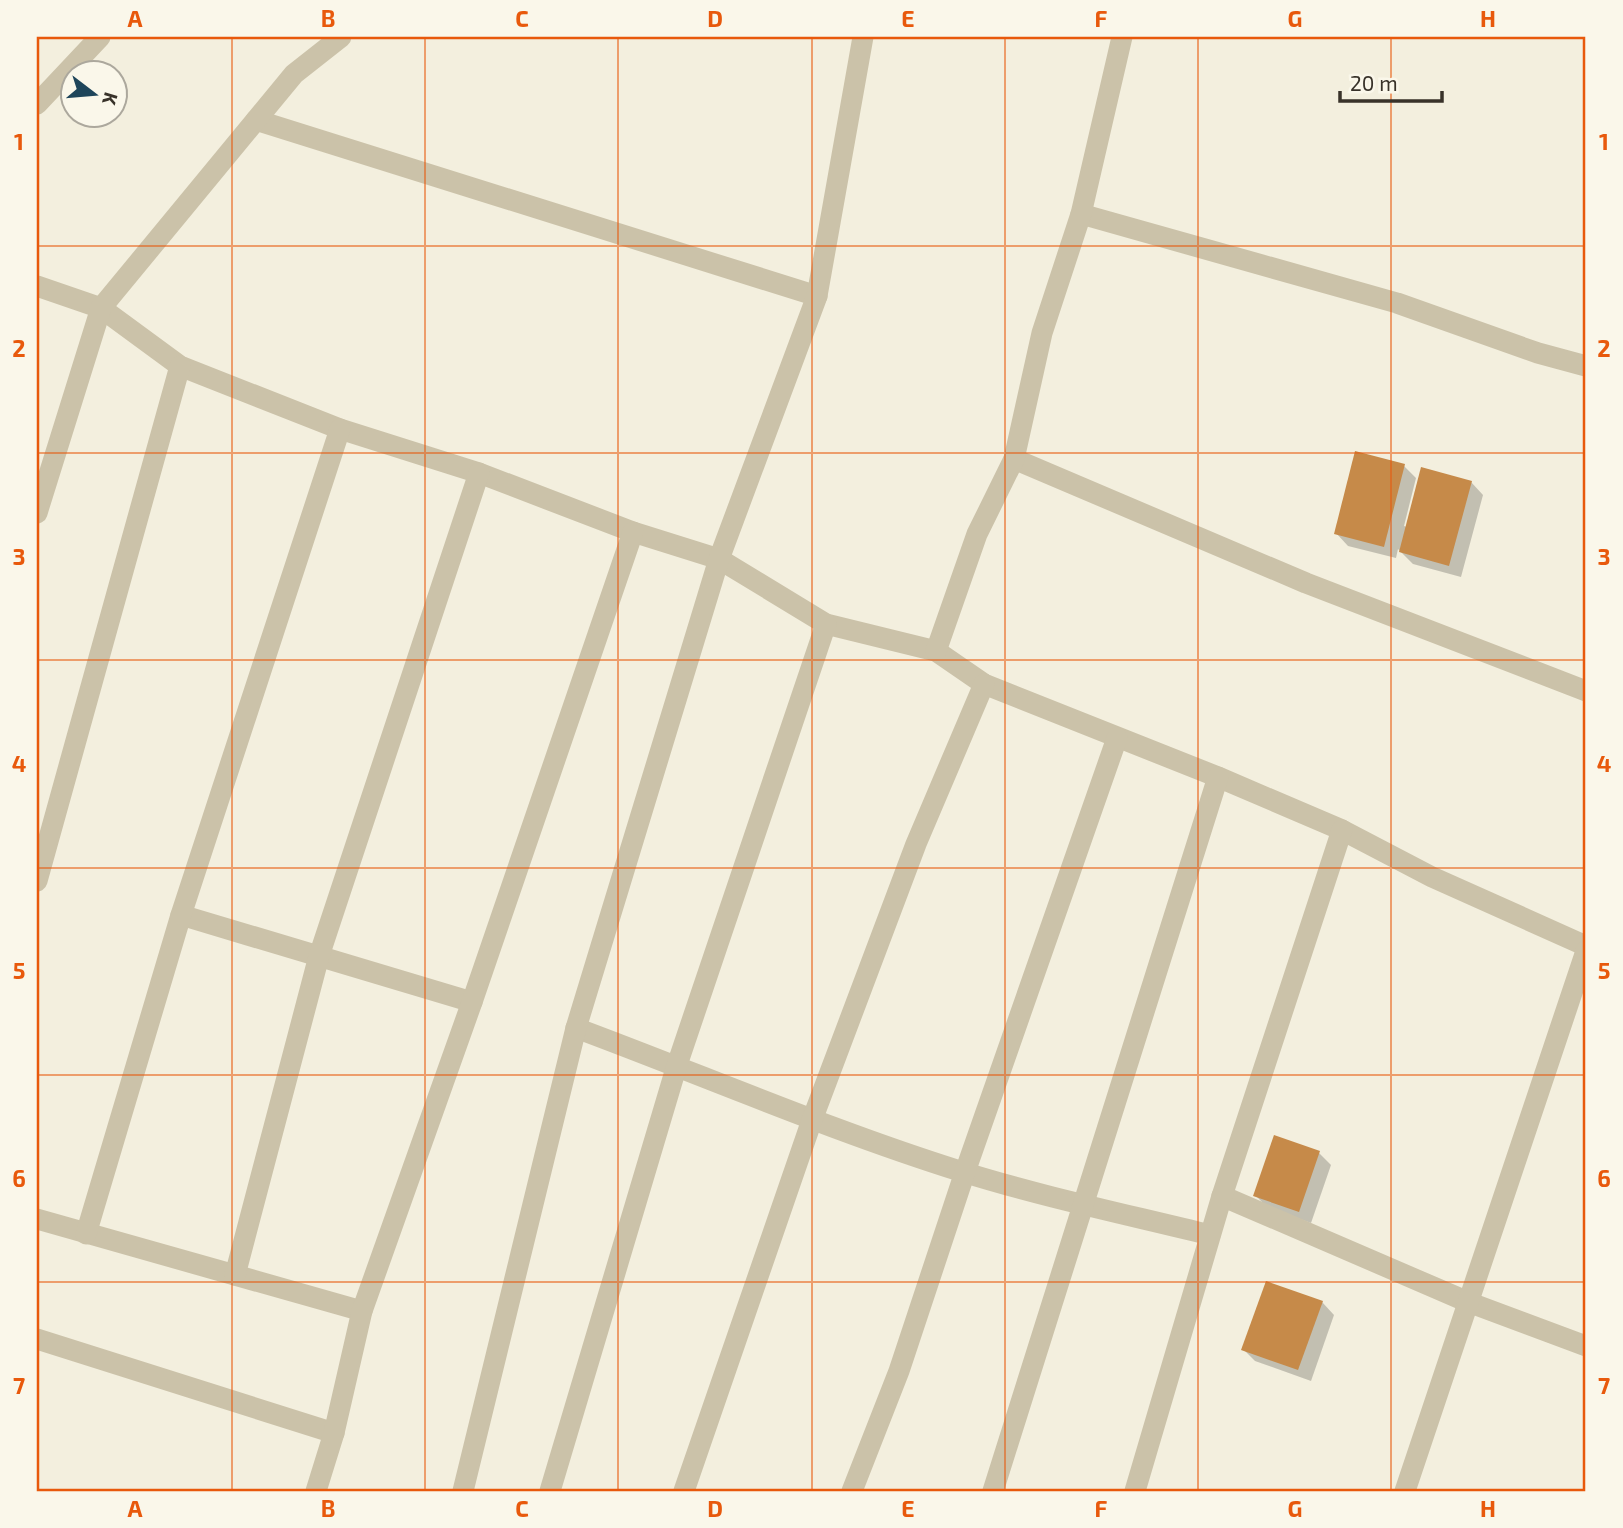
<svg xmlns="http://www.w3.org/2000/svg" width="1623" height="1528" viewBox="0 0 1623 1528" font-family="'Exo 2',sans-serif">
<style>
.shadow{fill:#0003}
.building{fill:#c68a49}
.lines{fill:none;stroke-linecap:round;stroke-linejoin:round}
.street{stroke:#cbc2a9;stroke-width:21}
.grid{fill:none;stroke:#e8590c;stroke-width:2;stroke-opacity:0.55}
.neatline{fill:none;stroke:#e8590c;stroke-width:2.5}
.grid-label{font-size:23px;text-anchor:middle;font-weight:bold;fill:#e8590c}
</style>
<rect width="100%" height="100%" fill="#f3efde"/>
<g class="shadow">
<polygon points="1404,466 1416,478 1404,526 1407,527 1471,482 1483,495 1461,577 1413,564 1398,549 1396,558 1348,546 1336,533"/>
<polygon points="1319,1153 1331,1165 1311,1223 1267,1207 1255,1195"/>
<polygon points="1322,1302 1334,1315 1311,1381 1255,1361 1243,1349"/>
</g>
<g class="building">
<polygon points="1355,451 1405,464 1384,547 1334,534"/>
<polygon points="1421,467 1472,481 1449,566 1399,552"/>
<polygon points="1274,1135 1320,1151 1299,1212 1253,1196"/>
<polygon points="1266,1281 1323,1301 1298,1370 1241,1350"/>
</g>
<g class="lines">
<g class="street">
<polyline points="37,104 100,37"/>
<polyline points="256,120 817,296"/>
<polyline points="1081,214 1397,303 1538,353 1586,366"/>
<polyline points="37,286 101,308 180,366 340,429 479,473 633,532 719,559 826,624 936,651 984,684 1218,777 1342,830 1432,877 1586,946"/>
<polyline points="1014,459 1306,583 1586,691"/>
<polyline points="37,513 101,308 294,74 341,37"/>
<polyline points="936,651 977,534 1014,459 1042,333 1081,214 1122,37"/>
<polyline points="37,881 180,366"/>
<polyline points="181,915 472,1002"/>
<path d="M576,1028C705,1076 832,1131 963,1172C1043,1197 1129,1215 1210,1235"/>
<polyline points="1222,1196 1468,1302 1586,1346"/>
<polyline points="37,1219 362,1311"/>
<polyline points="86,1234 181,915 340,429"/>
<polyline points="235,1275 319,956 479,473"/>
<polyline points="37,1339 334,1433"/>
<polyline points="316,1491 334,1433 362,1311 472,1002 633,532"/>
<polyline points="463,1491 576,1028 719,559 817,296 863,37"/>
<polyline points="550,1491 677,1065 826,624"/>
<polyline points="684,1491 812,1120 916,844 984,684"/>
<polyline points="852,1491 899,1371 965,1172 1117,738"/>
<polyline points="993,1491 1218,777"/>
<polyline points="1135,1491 1222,1196 1342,830"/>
<polyline points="1405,1491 1586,951"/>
</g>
</g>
<path class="grid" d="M232,37V1491M425,37V1491M618,37V1491M812,37V1491M1005,37V1491M1198,37V1491M1391,37V1491M37,246H1586M37,453H1586M37,660H1586M37,868H1586M37,1075H1586M37,1282H1586"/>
<rect width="1623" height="1528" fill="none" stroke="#faf7ea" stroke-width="77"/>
<g transform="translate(94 94) rotate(106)"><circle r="33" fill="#faf7ea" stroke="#aca89d" stroke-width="2"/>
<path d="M0-5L12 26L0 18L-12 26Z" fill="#1e455a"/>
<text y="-10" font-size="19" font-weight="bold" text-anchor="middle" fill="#383229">K</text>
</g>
<path d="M1340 91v10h102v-10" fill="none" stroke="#383229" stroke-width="3.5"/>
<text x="1350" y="91" font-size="21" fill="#383229" stroke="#faf7ea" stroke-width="5" paint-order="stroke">20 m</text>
<rect x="38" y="38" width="1546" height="1452" class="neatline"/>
<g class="grid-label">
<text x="135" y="27">A</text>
<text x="328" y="27">B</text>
<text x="522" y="27">C</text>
<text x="715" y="27">D</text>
<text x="908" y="27">E</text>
<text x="1101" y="27">F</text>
<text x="1295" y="27">G</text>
<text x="1488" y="27">H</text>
<text x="19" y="150">1</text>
<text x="1604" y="150">1</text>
<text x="19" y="357">2</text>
<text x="1604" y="357">2</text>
<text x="19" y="565">3</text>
<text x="1604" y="565">3</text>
<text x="19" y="772">4</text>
<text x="1604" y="772">4</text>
<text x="19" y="979">5</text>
<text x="1604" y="979">5</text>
<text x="19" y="1187">6</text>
<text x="1604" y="1187">6</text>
<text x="19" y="1394">7</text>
<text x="1604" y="1394">7</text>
<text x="135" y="1517">A</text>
<text x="328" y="1517">B</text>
<text x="522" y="1517">C</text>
<text x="715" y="1517">D</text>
<text x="908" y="1517">E</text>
<text x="1101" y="1517">F</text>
<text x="1295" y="1517">G</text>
<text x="1488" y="1517">H</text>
</g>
</svg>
